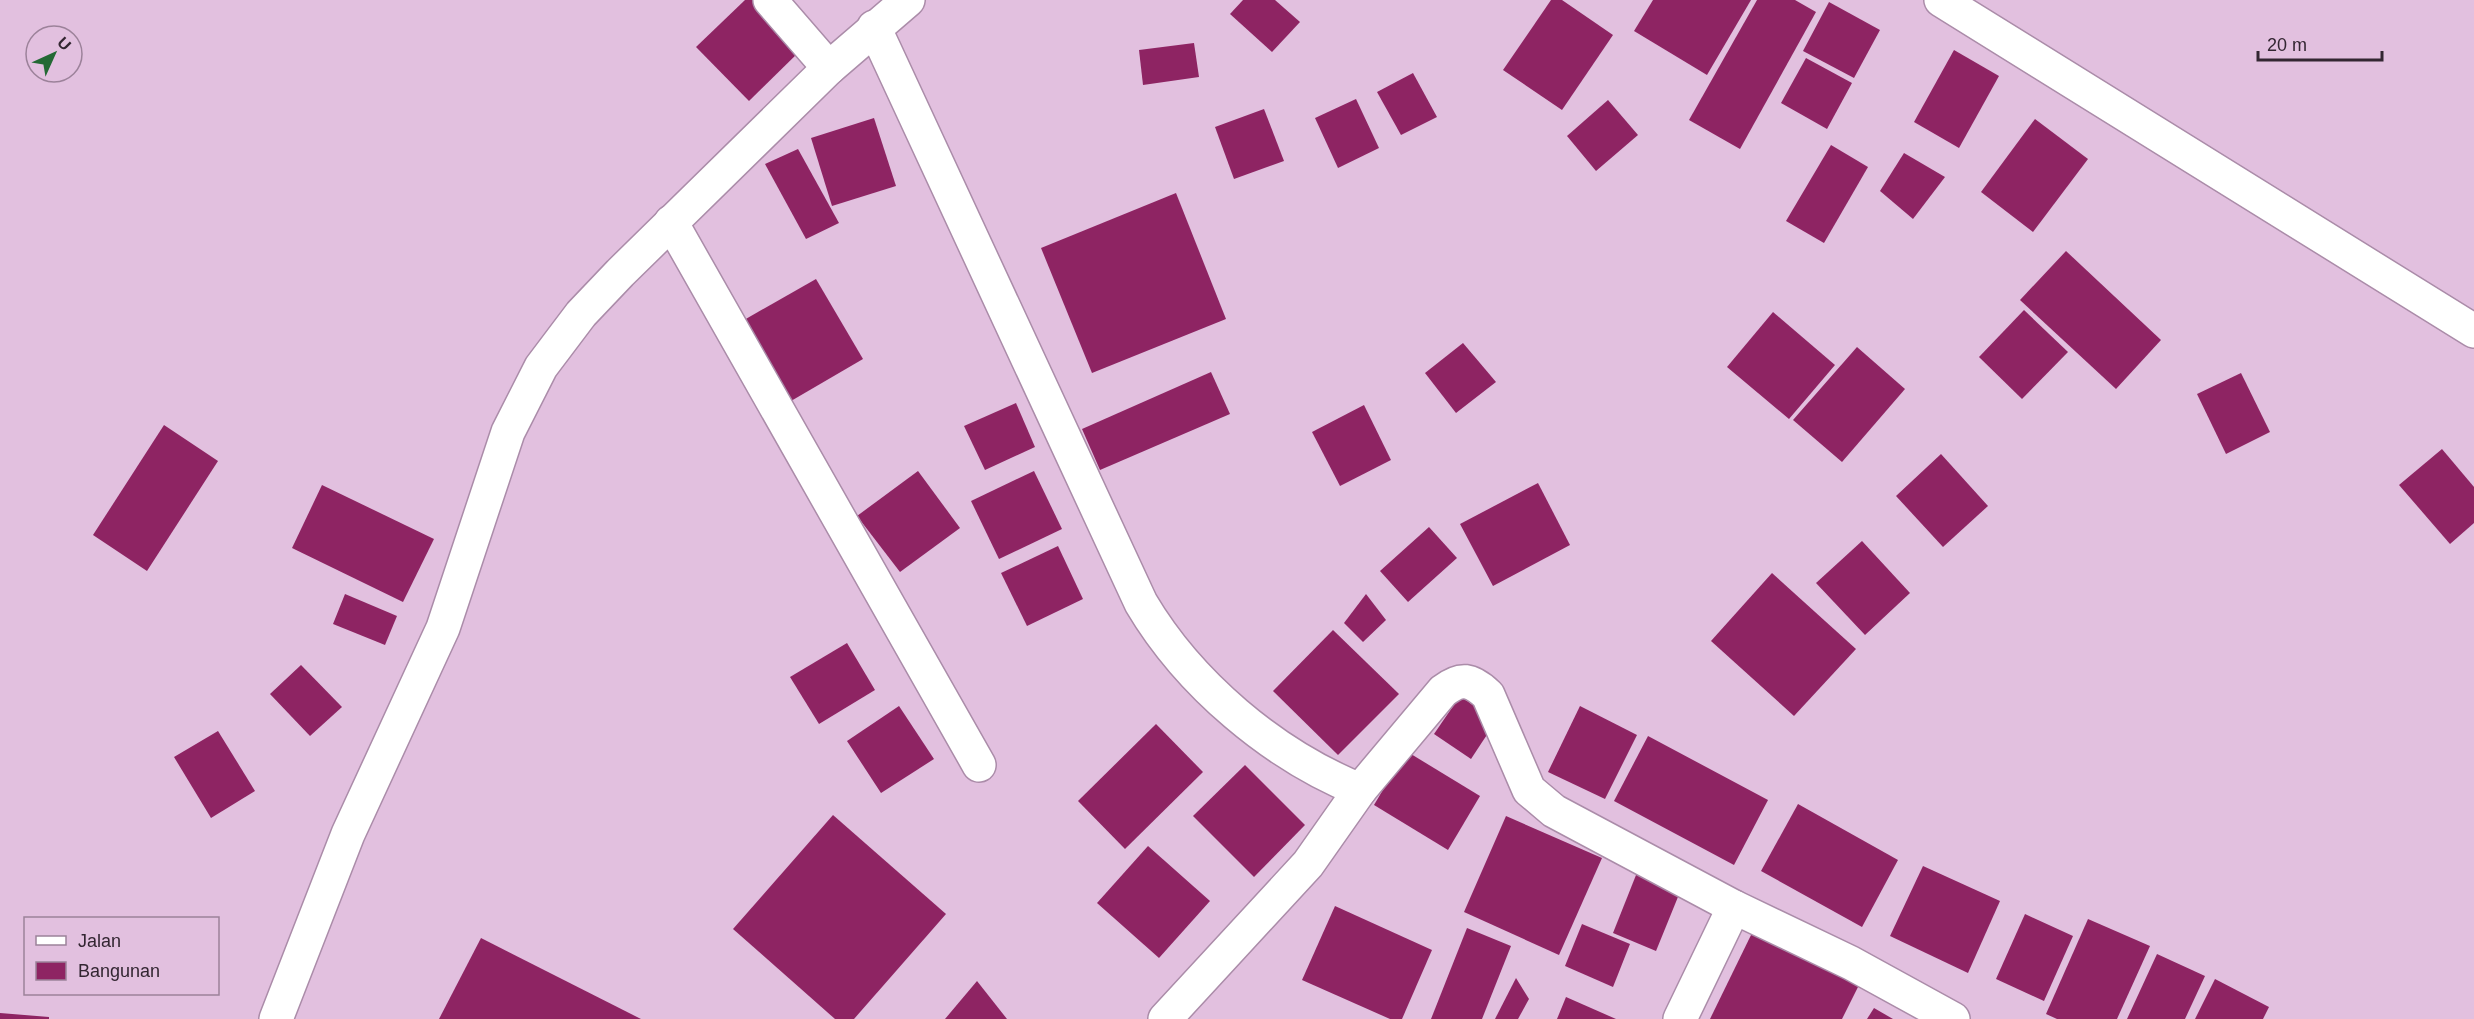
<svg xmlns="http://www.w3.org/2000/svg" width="2474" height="1019" viewBox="0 0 2474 1019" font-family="Arial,sans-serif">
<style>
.building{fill:#8e2463}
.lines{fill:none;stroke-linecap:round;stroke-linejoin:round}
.street-casing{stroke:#ab8ca9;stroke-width:36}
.street{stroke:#fff;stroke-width:33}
</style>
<rect width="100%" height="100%" fill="#e2c0df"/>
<g class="building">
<polygon points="745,0 756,0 802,49 749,101 696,47"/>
<polygon points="1243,0 1275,0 1300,22 1272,52 1230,14"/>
<polygon points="1551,0 1562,0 1613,35 1562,110 1503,70"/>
<polygon points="1653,0 1751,0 1707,75 1634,31"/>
<polygon points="1757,0 1795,0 1816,12 1740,149 1689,120"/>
<polygon points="1829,2 1880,30 1854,78 1803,51"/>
<polygon points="1194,43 1199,77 1143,85 1139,50"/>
<polygon points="1954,50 1999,76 1959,148 1914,122"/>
<polygon points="1806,58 1852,83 1827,129 1781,103"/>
<polygon points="1413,73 1437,117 1401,135 1377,92"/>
<polygon points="1356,99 1379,148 1338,168 1315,118"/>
<polygon points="1608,100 1638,135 1596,171 1567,136"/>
<polygon points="1264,109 1284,161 1234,179 1215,127"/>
<polygon points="874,118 896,186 832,206 811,138"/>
<polygon points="2035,119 2088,159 2033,232 1981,192"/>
<polygon points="1831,145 1868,167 1824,243 1786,221"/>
<polygon points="798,149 839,223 806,239 765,164"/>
<polygon points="1904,153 1945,177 1913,219 1880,191"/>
<polygon points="1176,193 1226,319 1092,373 1041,248"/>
<polygon points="2066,251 2161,340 2116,389 2020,300"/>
<polygon points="816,279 863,359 791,401 744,320"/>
<polygon points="2024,310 2068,352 2022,399 1979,357"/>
<polygon points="1773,312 1835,365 1789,419 1727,367"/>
<polygon points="1463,343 1496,382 1456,413 1425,373"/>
<polygon points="1857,347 1905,389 1842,462 1793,420"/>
<polygon points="1211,372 1230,414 1100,470 1082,429"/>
<polygon points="2241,373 2270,432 2226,454 2197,394"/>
<polygon points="1016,403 1035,447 985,470 964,426"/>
<polygon points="1364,405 1391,460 1340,486 1312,432"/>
<polygon points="164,425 218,461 147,571 93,535"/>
<polygon points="2442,449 2474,487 2474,523 2450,544 2399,485"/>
<polygon points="1941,454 1988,506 1943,547 1896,496"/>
<polygon points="918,471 960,528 900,572 857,516"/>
<polygon points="1034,471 1062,529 999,559 971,501"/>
<polygon points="1538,483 1570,545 1493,586 1460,524"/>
<polygon points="322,485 434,539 403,602 292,548"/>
<polygon points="1429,527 1457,558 1408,602 1380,571"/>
<polygon points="1862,541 1910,593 1865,635 1816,583"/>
<polygon points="1058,546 1083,599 1027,626 1001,573"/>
<polygon points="1772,573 1856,649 1794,716 1711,641"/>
<polygon points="345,594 397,616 385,645 333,624"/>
<polygon points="1366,594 1386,620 1363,642 1344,623"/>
<polygon points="1333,630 1399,694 1338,755 1273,691"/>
<polygon points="847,643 875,690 819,724 790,677"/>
<polygon points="301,665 342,707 310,736 270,694"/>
<polygon points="1460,696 1496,721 1471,759 1434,734"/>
<polygon points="899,706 934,759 881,793 847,741"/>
<polygon points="1580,706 1637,735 1605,799 1548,772"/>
<polygon points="1156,724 1203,772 1125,849 1078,801"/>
<polygon points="218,731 255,791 211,818 174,757"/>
<polygon points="1648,736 1768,800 1734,865 1614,801"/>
<polygon points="1406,751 1480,796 1448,850 1374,805"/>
<polygon points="1245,765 1305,825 1254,877 1193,816"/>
<polygon points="1798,804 1898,860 1862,927 1761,871"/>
<polygon points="833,815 946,914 854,1019 835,1019 733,929"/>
<polygon points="1506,816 1602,858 1559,955 1464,912"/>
<polygon points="1148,846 1210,901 1159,958 1097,903"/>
<polygon points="1923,866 2000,901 1968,973 1890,936"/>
<polygon points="1638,870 1682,887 1656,951 1613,933"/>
<polygon points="1335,906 1432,950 1402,1019 1390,1019 1302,980"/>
<polygon points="2025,914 2073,936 2044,1001 1996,979"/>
<polygon points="2088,919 2150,946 2117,1019 2057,1019 2046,1014"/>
<polygon points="1582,924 1630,944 1613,987 1565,966"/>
<polygon points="1467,928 1511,946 1482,1019 1431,1019"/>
<polygon points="1752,933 1859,985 1842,1019 1710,1019"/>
<polygon points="481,938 641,1019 439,1019"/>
<polygon points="2157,954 2205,976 2185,1019 2127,1019"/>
<polygon points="1516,978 1529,999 1518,1019 1495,1019"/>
<polygon points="2215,979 2269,1007 2263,1019 2195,1019"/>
<polygon points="977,981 1007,1019 945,1019"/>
<polygon points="1566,997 1616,1019 1557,1019"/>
<polygon points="1874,1008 1893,1019 1867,1019"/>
<polygon points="0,1013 49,1017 49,1019 0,1019"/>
</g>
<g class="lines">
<g class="street-casing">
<g id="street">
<polyline points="770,0 829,68"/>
<polyline points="1941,0 2474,331"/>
<path d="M874,27L1141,603C1189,684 1273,755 1360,790"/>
<polyline points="671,222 979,765"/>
<polyline points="276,1019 348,834 443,628 508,432 541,367 581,314 620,273 829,68 908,0"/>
<path d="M1165,1019L1308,864L1360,790L1443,691C1461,677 1471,679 1488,695L1529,790L1554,811L1734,907L1851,963L1953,1019"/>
<polyline points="1680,1019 1734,907"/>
</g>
</g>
<use href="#street" class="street"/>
</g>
<rect x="24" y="917" width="195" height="78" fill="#e2c0df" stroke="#9c829a" stroke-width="1.5"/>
<rect x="36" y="936" width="30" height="9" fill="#ffffff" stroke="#9c829a" stroke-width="1.5"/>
<text x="78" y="947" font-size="18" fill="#332632">Jalan</text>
<rect x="36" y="962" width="30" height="18" fill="#8e2463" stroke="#9c829a" stroke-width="1.5"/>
<text x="78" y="977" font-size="18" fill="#332632">Bangunan</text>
<g transform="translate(54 54) rotate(45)"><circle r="28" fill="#e2c0df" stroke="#9c829a" stroke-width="1.5"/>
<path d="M0-4.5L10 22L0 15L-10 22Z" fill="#236934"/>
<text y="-9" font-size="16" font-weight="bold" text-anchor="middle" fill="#332632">U</text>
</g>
<path d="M2258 51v9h124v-9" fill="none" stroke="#332632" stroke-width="3"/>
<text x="2267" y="51" font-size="18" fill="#332632" stroke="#e2c0df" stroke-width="4.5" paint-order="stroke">20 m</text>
</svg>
